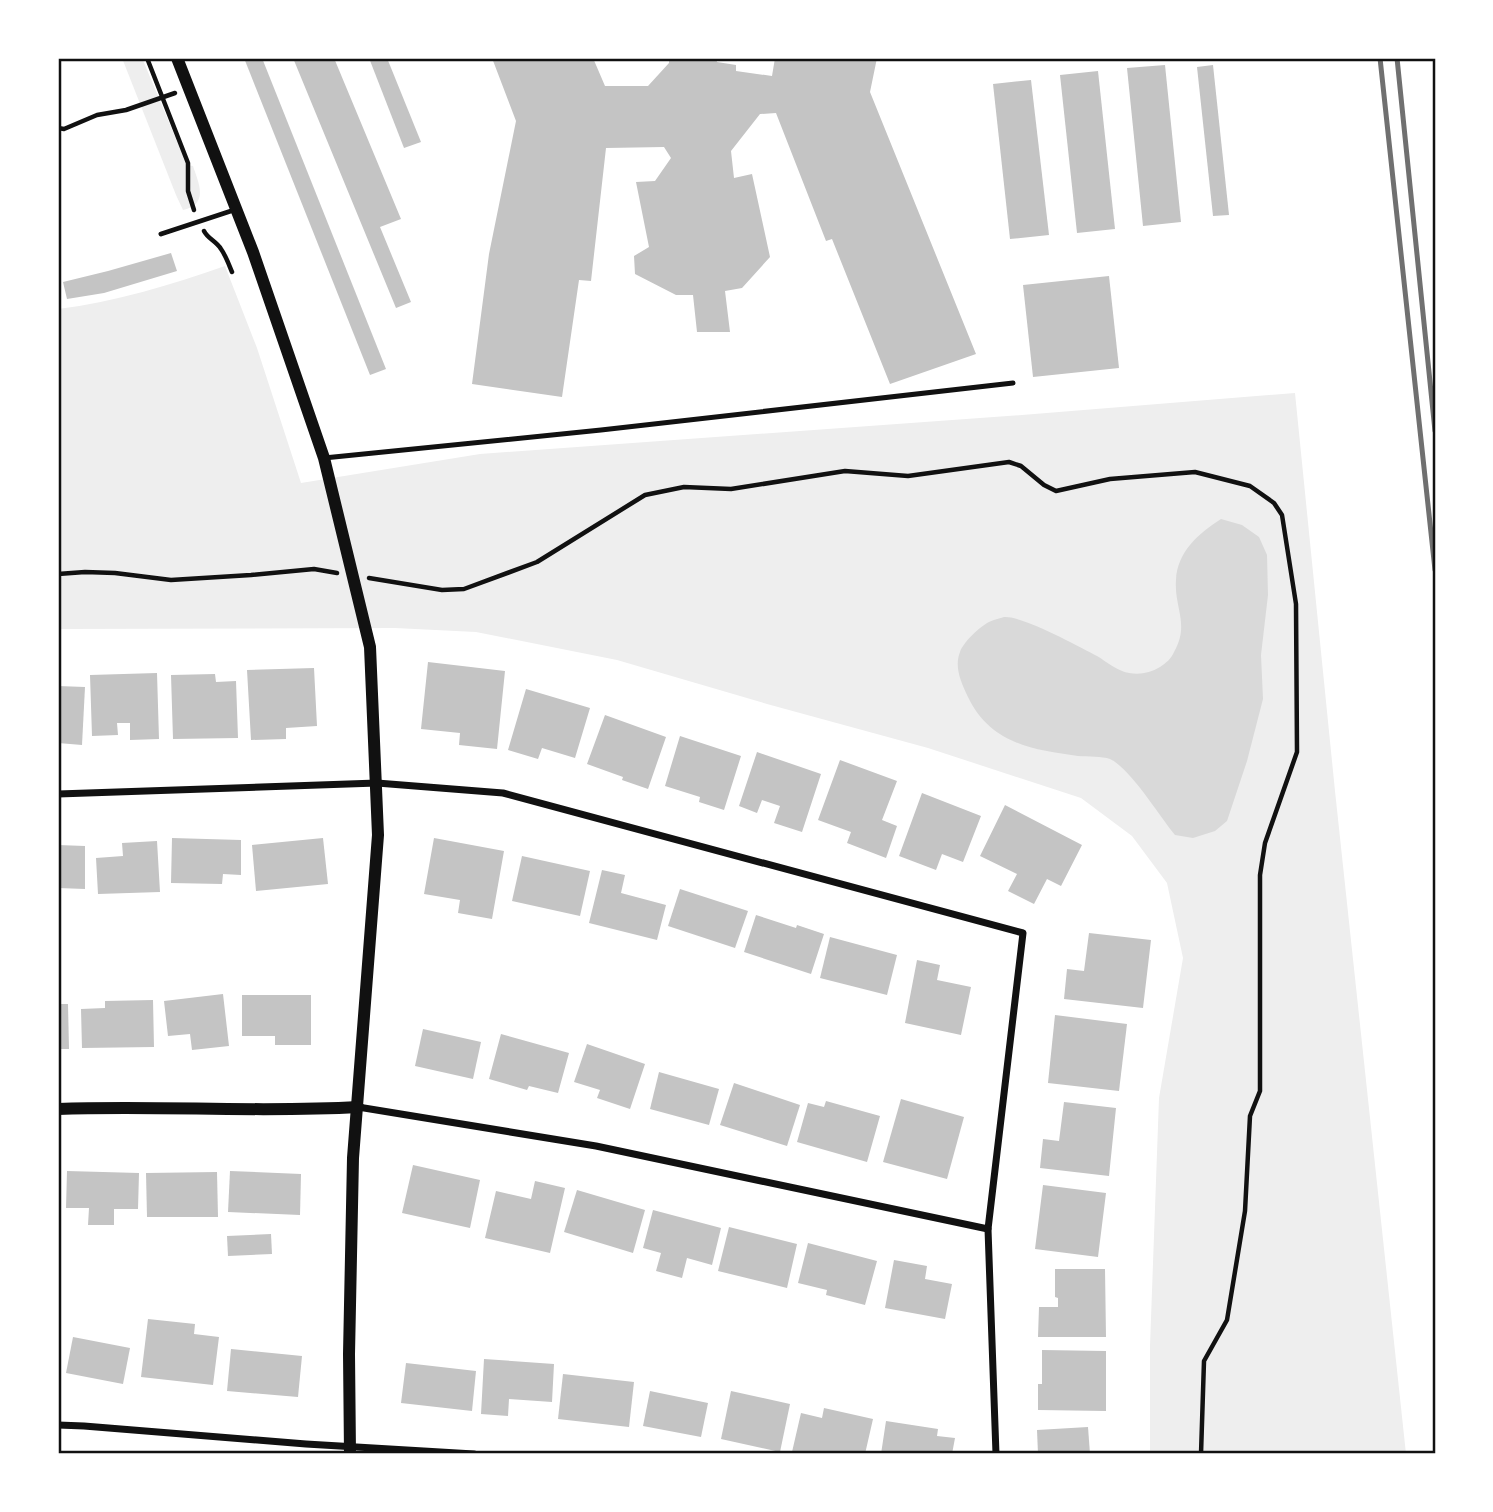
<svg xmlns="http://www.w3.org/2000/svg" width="1493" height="1512" viewBox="0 0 1493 1512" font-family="'Fira Sans',sans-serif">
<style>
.green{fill:#eee}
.water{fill:#d9d9d9}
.building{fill:#c4c4c4}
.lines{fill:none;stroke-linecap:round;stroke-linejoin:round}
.path{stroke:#111;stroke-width:4.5}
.service{stroke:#111;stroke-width:5}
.minor{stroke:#111;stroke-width:7}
.tertiary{stroke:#111;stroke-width:12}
.rail{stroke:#707070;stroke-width:5}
.neatline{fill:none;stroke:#111;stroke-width:2.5}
</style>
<rect width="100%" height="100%" fill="#fff"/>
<g class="green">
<path d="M122,58H142L187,165L193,166C199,184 209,204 183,210L176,195Z"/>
<path d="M225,266L257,348L301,483L480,454L1022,415L1295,393L1335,791L1406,1454H1150V1346L1159,1098L1183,958L1167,883L1132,836L1081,798L928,748L767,704L617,660L476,632L395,628L58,629V309C115,302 171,285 225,266Z"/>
</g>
<path class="water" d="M1221,519L1242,525L1259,537L1267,555L1268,595L1261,655L1263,699L1247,761L1227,821L1215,831L1193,838L1175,835C1160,817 1130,768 1110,759C1102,756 1088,757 1078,756C1032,750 990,743 968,697C961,682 954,667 960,652C964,641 983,623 994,620C997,619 1001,618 1004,617C1021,615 1080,647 1097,656C1107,662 1117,671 1129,673C1140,675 1150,673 1160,667C1166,663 1171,659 1174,652C1190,624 1174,608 1176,580C1177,552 1199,533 1221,519Z"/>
<g class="building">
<polygon points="244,58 262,58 386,369 370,375"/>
<polygon points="293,58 334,58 401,219 380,227 411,302 396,308"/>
<polygon points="369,58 387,58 421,142 404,148"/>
<polygon points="492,58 593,58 605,86 648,86 669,63 669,58 716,58 717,62 736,65 736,71 772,76 775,58 877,58 870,92 976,354 890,384 832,239 826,241 776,113 760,114 731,151 734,178 752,174 770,257 742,288 725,291 730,332 697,332 693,295 676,295 635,274 634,256 649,247 636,182 655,181 671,158 664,147 606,148 591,281 579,280 562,397 472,384 489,254 516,121"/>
<polygon points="1165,65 1181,222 1143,226 1127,68"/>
<polygon points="1213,65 1229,215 1213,216 1197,67"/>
<polygon points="1098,71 1115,229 1077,233 1060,75"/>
<polygon points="1031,80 1049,235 1010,239 993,84"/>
<polygon points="171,253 177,271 104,293 67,299 63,282 108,271"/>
<polygon points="1109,276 1119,368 1033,377 1023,285"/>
<polygon points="428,662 505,671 497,749 459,745 460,733 421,729"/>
<polygon points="314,668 317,726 286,728 286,739 251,740 247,670"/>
<polygon points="157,673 159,739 130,740 130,723 117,723 118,735 92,736 90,675"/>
<polygon points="215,674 216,682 236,681 238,738 173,739 171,675"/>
<polygon points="58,686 85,687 82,745 58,743"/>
<polygon points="526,689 590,708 575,758 542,748 538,759 508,750"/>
<polygon points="605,715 666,737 648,789 622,780 623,777 587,764"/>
<polygon points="680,736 741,756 724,810 699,802 700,797 665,786"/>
<polygon points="757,752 821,774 802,832 774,823 780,806 762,800 757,813 739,806"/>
<polygon points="840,760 897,781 882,820 897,826 886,858 847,843 851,832 818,820"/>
<polygon points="922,793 981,816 963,862 942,854 936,870 899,856"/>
<polygon points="1005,805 1082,845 1061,886 1047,879 1034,904 1008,891 1017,874 980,856"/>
<polygon points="172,838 241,840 241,875 223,874 222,884 171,883"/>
<polygon points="323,838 328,884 256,891 252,845"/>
<polygon points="434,838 504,851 492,919 458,913 460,900 424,894"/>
<polygon points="157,841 160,892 98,894 96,858 123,856 122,843"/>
<polygon points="58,845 85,846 85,889 58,888"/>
<polygon points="522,856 590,871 580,916 512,901"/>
<polygon points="602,870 625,875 621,893 666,905 657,940 589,923"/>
<polygon points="680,889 748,911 735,948 668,926"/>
<polygon points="756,915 796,928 797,925 824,934 811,974 744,952"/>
<polygon points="1089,933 1151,940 1143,1008 1064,999 1067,969 1084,971"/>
<polygon points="830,937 897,955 887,995 820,978"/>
<polygon points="917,960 940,965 937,980 971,987 961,1035 905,1023"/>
<polygon points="223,994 229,1046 192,1050 190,1034 168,1036 164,1001"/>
<polygon points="242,995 311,995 311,1045 275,1045 275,1036 242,1036"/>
<polygon points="153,1000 154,1047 82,1048 81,1009 105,1008 105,1001"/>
<polygon points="58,1004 68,1004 69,1049 58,1049"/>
<polygon points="1055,1015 1127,1024 1119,1091 1048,1083"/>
<polygon points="423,1029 481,1042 473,1079 415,1066"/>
<polygon points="501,1034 569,1053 558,1093 529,1086 527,1090 489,1079"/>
<polygon points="587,1044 645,1064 630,1109 597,1098 600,1090 574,1082"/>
<polygon points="659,1072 719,1089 709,1125 650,1109"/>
<polygon points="734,1083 800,1105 787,1146 720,1125"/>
<polygon points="901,1099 964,1117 947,1179 883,1162"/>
<polygon points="826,1101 880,1116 867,1162 797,1142 808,1103 824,1107"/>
<polygon points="1064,1102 1116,1108 1109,1176 1040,1168 1043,1139 1059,1141"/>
<polygon points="413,1165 480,1180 470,1228 402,1213"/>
<polygon points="67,1171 139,1173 138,1209 114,1209 114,1225 88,1225 89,1208 66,1208"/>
<polygon points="230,1171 301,1174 300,1215 228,1212"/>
<polygon points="217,1172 218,1217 147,1217 146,1173"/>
<polygon points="535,1181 565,1188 550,1253 485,1238 496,1191 531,1199"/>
<polygon points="1043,1185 1106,1193 1098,1257 1035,1249"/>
<polygon points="577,1190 645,1210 633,1253 564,1232"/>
<polygon points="653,1210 721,1228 712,1265 687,1258 682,1278 656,1271 661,1253 643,1248"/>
<polygon points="729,1227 797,1244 787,1288 718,1271"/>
<polygon points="271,1234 272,1254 228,1256 227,1236"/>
<polygon points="808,1243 877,1261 865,1305 826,1295 827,1290 798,1283"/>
<polygon points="894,1260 927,1266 925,1279 952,1284 945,1319 885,1308"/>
<polygon points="1055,1269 1105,1269 1106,1337 1038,1337 1039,1307 1058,1307 1058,1298 1055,1297"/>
<polygon points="148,1319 195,1324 194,1334 219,1337 213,1385 141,1377"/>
<polygon points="73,1337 130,1348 123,1384 66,1373"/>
<polygon points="231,1349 302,1356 298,1397 227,1391"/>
<polygon points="1042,1350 1106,1351 1106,1411 1038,1410 1038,1384 1042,1384"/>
<polygon points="484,1359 554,1364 552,1402 509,1399 508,1416 481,1414"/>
<polygon points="406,1363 476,1371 472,1411 401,1403"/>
<polygon points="563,1374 634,1382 629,1427 558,1419"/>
<polygon points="650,1391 708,1403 701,1437 643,1426"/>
<polygon points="731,1391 790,1404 780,1452 721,1439"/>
<polygon points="824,1408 873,1419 865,1454 801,1454 792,1452 801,1413 822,1418"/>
<polygon points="886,1421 938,1429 937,1436 955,1438 952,1454 881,1454"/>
<polygon points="1088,1427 1090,1454 1038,1454 1037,1430"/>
</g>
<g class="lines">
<g class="path">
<polyline points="147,58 188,163 188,191 194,210"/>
<polyline points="58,128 64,129 97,115 126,110 175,93"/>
<path d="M204,231C208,239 216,241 221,249C226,256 229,265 232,272"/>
<polyline points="58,574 85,572 115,573 171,580 251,575 314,569 337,573"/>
<polyline points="369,578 442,590 464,589 537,562 645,495 684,487 731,489 845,471 908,476 1009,462 1021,466 1044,485 1056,491 1110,479 1195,472 1250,486 1274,503 1282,515 1296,604 1297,752 1265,843 1260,875 1260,1091 1250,1116 1245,1211 1227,1320 1204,1361 1201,1454"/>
</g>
<g class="service">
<polyline points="161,234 234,210"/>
<polyline points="324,458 601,430 1013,383"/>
</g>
<g class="minor">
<polyline points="58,794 377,783 503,793 1023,933 988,1229 996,1454"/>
<polyline points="358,1107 596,1146 988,1229"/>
<polyline points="58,1425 84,1426 306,1444 474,1454"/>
</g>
<g class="tertiary">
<polyline points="177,58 253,252 324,458 370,647 378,835 353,1158 349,1354 350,1454"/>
<path d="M58,1109C158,1105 258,1113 358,1107"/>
</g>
<g class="rail">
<polyline points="1380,58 1435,570"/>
<polyline points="1397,58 1435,431"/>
</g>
</g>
<rect width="1493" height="1512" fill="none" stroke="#ffffff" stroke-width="119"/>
<rect x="60" y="60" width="1374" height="1392" class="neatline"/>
</svg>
